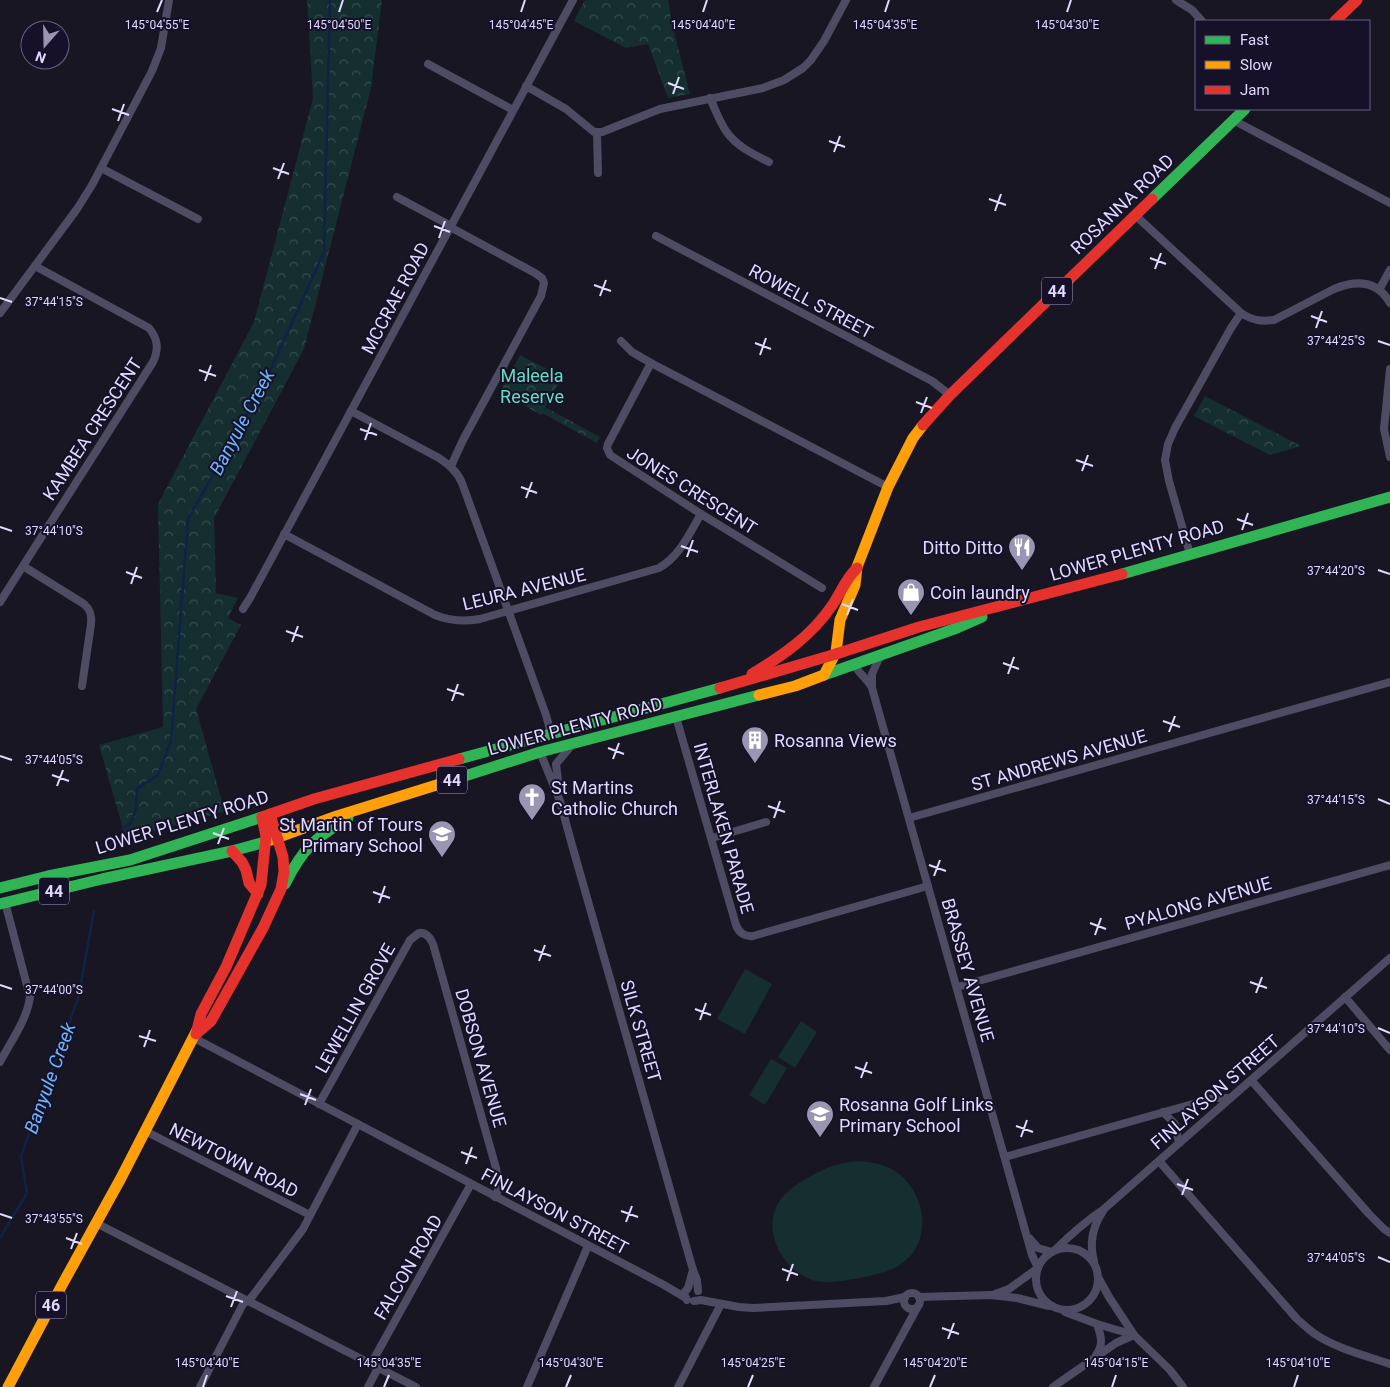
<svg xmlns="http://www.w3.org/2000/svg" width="1390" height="1387" viewBox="0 0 1390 1387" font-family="Roboto,sans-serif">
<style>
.grass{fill:#152e30}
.park{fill:url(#park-crowns)}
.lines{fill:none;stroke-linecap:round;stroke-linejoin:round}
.stream{stroke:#102246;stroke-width:2.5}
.street{stroke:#4d4c63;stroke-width:8}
.fast{stroke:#30b455;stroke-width:11}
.slow{stroke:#ff9f0a;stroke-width:11}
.jam{stroke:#e5322d;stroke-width:11}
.ticks{fill:none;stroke:#dfdafe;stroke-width:2}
.labels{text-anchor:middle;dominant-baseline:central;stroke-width:4;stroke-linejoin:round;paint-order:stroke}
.shield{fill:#161128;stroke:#a39ebe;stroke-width:1}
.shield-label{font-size:16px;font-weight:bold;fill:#dfdafe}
.street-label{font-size:18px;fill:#dfdafe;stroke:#161128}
.park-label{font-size:18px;fill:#67dcc1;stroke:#161128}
.poi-label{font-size:18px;fill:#dfdafe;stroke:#161128;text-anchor:start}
.water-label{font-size:19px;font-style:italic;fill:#6cb5fa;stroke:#161128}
.ticks-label{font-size:12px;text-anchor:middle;fill:#dfdafe;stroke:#161128;stroke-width:4;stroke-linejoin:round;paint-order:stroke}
</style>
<defs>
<pattern id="park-crowns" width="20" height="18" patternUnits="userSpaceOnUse" patternTransform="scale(1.25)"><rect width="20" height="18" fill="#152e30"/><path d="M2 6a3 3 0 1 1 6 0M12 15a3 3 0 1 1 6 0" fill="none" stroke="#374c4f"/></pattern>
</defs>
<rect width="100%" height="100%" fill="#191623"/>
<g class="grass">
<polygon points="745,969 772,984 745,1034 717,1019"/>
<polygon points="801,1021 817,1032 795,1068 778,1057"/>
<polygon points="771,1059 787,1068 765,1105 749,1095"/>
<path d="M859,1161C871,1162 884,1164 895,1171C921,1188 932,1227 912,1254C907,1259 901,1265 894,1268C881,1275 839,1283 824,1282C791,1281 762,1239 776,1208C779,1201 784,1194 790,1190C799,1182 822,1169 833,1166C841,1163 850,1162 859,1161Z"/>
</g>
<g class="park">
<polygon points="307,0 382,0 371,88 304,349 214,518 216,593 238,598 228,618 241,625 196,709 223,805 230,810 126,839 99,745 163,727 158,504 254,322 313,98"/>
<polygon points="585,0 668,0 672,24 690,94 668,98 648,44 626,48 574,21"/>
<polygon points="520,355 562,377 545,407 600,437 597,443 542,413 541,415 500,392"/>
<polygon points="1205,396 1301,446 1270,455 1194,416"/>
</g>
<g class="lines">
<g class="stream">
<polyline points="122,829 131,823 136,809 137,789 158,775 171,741 188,519 265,382 324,252 330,0"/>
<polyline points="0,1238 27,1193 21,1156 78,999 94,911"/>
</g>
<g class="street">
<polyline points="1176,0 1192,10 1202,21"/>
<polyline points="428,64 513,110"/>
<polyline points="526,86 566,109 594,132 602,132 660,109 763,88 784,80 803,68 811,60 824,41 846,0"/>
<path d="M710,98C715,109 719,121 726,131C736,146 753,154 769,162"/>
<polyline points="1233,120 1390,203"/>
<polyline points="597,133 598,173"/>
<polyline points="101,168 198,219"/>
<polyline points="397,197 451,226"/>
<path d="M1135,215L1241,313C1252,320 1261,322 1274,320L1334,289C1356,280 1377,280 1390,303"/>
<polyline points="450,227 535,273 542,278 544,283 541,296 463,440 451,466"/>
<polyline points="656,236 932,381 950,395"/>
<polyline points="1379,290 1390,270"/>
<polyline points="0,313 77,209 92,185 152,71 161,48 169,0"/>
<polyline points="621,341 632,352 651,363"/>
<polyline points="1390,369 1384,429 1390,457"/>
<path d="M351,411L439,458C449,465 457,471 462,483L546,715L551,733"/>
<path d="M284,534L435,615C450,621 464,622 480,619L659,568C680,556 689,534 701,514"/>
<polyline points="1190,554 1169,481 1165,460 1168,444 1175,428 1231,328 1241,313"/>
<path d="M23,566L84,604C91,610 92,616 91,624L82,686"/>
<polyline points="822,588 701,514 610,455 607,448 608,444 651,363 888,487"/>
<path d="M0,602L153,362C159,349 158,339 149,328L35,266"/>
<polyline points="243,609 250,598 573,0"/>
<polyline points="880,656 872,674 872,688 1032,1255 1038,1268"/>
<path d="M854,665C859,673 866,678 871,686"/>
<path d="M676,717L736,925C739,933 745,937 753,936L928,886"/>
<polyline points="540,752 560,801 572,845 693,1270 697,1280 698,1291"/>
<polyline points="559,789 556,764 571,746"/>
<polyline points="909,818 1390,682"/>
<polyline points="712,838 766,822"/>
<polyline points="957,987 1390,865"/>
<polyline points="1345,997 1390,1050"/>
<polyline points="194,1038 664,1285 686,1298"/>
<path d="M0,1062C11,1041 27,1020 30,997L5,902"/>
<polyline points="1251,1080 1369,1214 1384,1229 1390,1233"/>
<path d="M319,1104L410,940L419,933C426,932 430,937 433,944L496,1168L499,1188L495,1197"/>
<polyline points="1163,1112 1175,1124 1179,1143"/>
<polyline points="145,1131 310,1215"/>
<polyline points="1005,1157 1214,1098 1230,1098"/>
<path d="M1159,1161L1297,1319C1303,1324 1309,1330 1315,1334C1335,1348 1367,1356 1390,1364"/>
<polyline points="96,1223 416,1387"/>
<polyline points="1029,1238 1038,1248 1052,1252"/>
<circle cx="1067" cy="1279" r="31"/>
<path d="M1055,1250C1070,1235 1086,1221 1104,1209L1390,958"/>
<path d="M1094,1261C1089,1243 1093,1226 1103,1211"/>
<polyline points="1098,1277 1109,1297 1134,1335 1170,1370 1183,1387"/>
<circle cx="912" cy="1301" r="8"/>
<polyline points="995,1294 1009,1289 1038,1268"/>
<polyline points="919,1297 991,1295 1017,1298 1049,1306"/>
<polyline points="687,1300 685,1297 684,1293 688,1288 693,1270"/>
<polyline points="694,1301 701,1300 739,1307 753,1308 886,1301 905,1297"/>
<polyline points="1065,1312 1097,1324 1134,1335"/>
<path d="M1096,1355C1104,1344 1101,1336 1097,1324"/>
<polyline points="371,1364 471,1184"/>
<polyline points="200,1387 243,1304 251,1298 303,1229 358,1124"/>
<polyline points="368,1387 378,1368"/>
<polyline points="527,1387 588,1246"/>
<polyline points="678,1387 721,1304"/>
<polyline points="874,1387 918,1306"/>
<polyline points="1053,1387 1116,1343 1134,1335"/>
</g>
<g class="fast">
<polyline points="1152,199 1245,109"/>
<polyline points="1122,574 1390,497"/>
<polyline points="824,675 957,628 982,617"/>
<polyline points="459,759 720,688"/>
<polyline points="443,783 540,752 759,695"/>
<path d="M285,884C303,848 314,839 348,818"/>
<polyline points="0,888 48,876 130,860 262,817"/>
<polyline points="0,904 102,879 232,851 265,842"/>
</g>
<g class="slow">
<polyline points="759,695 795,686 824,675 836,652 840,620 855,585 857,567 888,487 913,438 923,425"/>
<polyline points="265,842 337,816 443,783"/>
<polyline points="8,1387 62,1285 121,1178 197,1030"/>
</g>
<g class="jam">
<polyline points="1335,21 1357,0"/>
<polyline points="923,425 950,395 1152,199"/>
<polyline points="836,654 919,627 1122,574"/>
<path d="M752,674C782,656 811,636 831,607C841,593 844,581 857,568"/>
<polyline points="720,688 836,654"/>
<polyline points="232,851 242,862 246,870 249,883 258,894"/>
<polyline points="197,1030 201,1014 226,967 261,885 266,836 262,817 314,799 459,759"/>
<polyline points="196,1034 211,1021 263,928 281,889 284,872 283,857 270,814"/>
</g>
</g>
<path class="ticks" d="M157,12L162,0M339,12L343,0M521,12L525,0M703,12L707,0M885,12L889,0M1067,12L1071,0M668,83L684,89M673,94L679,77M112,109L129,115M118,121L124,104M829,141L845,147M834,152L840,136M273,168L289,174M278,179L284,163M989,199L1006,205M995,211L1001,194M434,226L450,232M439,238L445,221M1150,258L1166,264M1155,269L1161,253M594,285L611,291M600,296L606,280M0,298L12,302M1311,316L1327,322M1316,328L1322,311M1378,341L1390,345M755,343L771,349M760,355L766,338M199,370L216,376M205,381L211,365M916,402L932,408M921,413L927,397M360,429L377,435M365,440L371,423M1076,460L1093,466M1082,471L1088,455M521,487L537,493M526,498L532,482M1237,519L1253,525M0,527L12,531M1242,530L1248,513M681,546L698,552M687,557L693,540M1378,570L1390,574M126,572L142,578M131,584L137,567M842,604L858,610M847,615L853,599M286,631L303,637M292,642L298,626M1003,663L1019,669M1008,674L1014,657M447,689L464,695M452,701L458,684M1163,721L1180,727M1169,732L1175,716M608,748L624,754M0,756L12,760M613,759L619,743M52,775L69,781M57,786L63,770M1378,799L1390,804M768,806L785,812M774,818L780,801M213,833L229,839M218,844L224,828M929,865L946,871M934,876L940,860M373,892L390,898M379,903L385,886M1090,923L1106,929M1095,935L1101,918M534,950L551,956M539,961L545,945M1250,982L1267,988M0,985L12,989M1256,993L1262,977M695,1009L711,1015M700,1020L706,1003M1378,1028L1390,1033M139,1036L156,1041M144,1047L150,1030M855,1067L872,1073M861,1078L867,1062M300,1094L316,1100M305,1105L311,1089M1016,1126L1033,1132M1021,1137L1027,1120M461,1152L477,1158M466,1164L472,1147M1177,1184L1193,1190M1182,1195L1188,1179M621,1211L638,1217M0,1214L12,1218M626,1222L632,1206M66,1238L82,1244M71,1249L77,1233M1378,1257L1390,1262M782,1269L798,1275M787,1281L793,1264M226,1296L243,1302M231,1307L237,1291M942,1328L959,1334M948,1339L954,1323M203,1387L207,1375M384,1387L389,1375M566,1387L571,1375M748,1387L753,1375M930,1387L935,1375M1112,1387L1116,1375M1294,1387L1298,1375"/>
<defs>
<g id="restaurant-pin" transform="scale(1.4375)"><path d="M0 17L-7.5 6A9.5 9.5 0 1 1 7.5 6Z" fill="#9a95b1" stroke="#161128"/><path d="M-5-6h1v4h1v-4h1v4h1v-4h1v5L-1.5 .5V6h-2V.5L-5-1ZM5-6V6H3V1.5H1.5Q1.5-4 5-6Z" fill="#fff"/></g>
<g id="shop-pin" transform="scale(1.4375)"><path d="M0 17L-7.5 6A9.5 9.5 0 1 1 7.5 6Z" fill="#9a95b1" stroke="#161128"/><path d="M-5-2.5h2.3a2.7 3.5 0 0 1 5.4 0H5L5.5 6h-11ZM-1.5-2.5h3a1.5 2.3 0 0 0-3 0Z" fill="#fff"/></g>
<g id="building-pin" transform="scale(1.4375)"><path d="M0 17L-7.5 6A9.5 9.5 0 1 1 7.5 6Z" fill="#9a95b1" stroke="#161128"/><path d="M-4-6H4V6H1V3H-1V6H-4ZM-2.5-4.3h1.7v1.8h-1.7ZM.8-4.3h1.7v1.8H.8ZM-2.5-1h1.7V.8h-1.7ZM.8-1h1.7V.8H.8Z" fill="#fff"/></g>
<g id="church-pin" transform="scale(1.4375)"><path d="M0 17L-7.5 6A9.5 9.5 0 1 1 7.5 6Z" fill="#9a95b1" stroke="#161128"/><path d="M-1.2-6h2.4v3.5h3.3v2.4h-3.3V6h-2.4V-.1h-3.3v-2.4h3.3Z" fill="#fff"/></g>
<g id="school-pin" transform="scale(1.4375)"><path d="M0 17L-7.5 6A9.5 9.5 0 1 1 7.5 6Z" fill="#9a95b1" stroke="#161128"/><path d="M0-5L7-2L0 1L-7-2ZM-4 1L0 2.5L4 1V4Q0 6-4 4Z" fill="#fff"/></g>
</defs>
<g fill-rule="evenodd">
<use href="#restaurant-pin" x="1022" y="547"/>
<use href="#shop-pin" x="911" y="592"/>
<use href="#building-pin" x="755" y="740"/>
<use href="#church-pin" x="532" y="797"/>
<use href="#school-pin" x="442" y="834"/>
<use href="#school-pin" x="820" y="1114"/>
</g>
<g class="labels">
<g class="shield">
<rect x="1042" y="277.5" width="30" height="27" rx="4"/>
<rect x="437" y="766.5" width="30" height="27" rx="4"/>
<rect x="39" y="877.5" width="30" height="27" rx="4"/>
<rect x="36" y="1291.5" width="30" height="27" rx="4"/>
</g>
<g class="shield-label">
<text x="1057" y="291">44</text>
<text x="452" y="780">44</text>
<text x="54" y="891">44</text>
<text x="51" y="1305">46</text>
</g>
<g class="street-label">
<text transform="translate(1122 204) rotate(-44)">ROSANNA ROAD</text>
<text transform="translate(395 298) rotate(-62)">MCCRAE ROAD</text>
<text transform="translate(811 301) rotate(28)">ROWELL STREET</text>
<text transform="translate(92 429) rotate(-57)">KAMBEA CRESCENT</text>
<text transform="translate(692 490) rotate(32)">JONES CRESCENT</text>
<text transform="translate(1137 550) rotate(-16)">LOWER PLENTY ROAD</text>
<text transform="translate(524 589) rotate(-14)">LEURA AVENUE</text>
<text transform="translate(575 726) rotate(-15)">LOWER PLENTY ROAD</text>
<text transform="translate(1059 760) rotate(-16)">ST ANDREWS AVENUE</text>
<text transform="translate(182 822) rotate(-17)">LOWER PLENTY ROAD</text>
<text transform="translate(724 828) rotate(74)">INTERLAKEN PARADE</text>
<text transform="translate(1198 903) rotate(-16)">PYALONG AVENUE</text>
<text transform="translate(968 970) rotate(74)">BRASSEY AVENUE</text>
<text transform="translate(355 1008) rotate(-61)">LEWELLIN GROVE</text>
<text transform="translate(641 1031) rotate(74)">SILK STREET</text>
<text transform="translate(481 1058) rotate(74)">DOBSON AVENUE</text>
<text transform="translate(1215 1092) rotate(-41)">FINLAYSON STREET</text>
<text transform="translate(234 1160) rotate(27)">NEWTOWN ROAD</text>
<text transform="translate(555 1211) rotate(28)">FINLAYSON STREET</text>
<text transform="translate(408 1267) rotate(-60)">FALCON ROAD</text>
</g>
<g class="park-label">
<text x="532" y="375">Maleela<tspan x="532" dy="21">Reserve</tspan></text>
</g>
<g class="poi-label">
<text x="1003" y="547" text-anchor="end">Ditto Ditto</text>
<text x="930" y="592">Coin laundry</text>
<text x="774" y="740">Rosanna Views</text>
<text x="551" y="787">St Martins<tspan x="551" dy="21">Catholic Church</tspan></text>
<text x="423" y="824" text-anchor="end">St Martin of Tours<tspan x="423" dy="21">Primary School</tspan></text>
<text x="839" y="1104">Rosanna Golf Links<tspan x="839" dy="21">Primary School</tspan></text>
</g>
<g class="water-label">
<text transform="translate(242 422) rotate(-62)">Banyule Creek</text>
<text transform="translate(50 1078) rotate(-70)">Banyule Creek</text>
</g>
</g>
<g class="ticks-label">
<text x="157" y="29">145°04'55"E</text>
<text x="339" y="29">145°04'50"E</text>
<text x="521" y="29">145°04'45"E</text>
<text x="703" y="29">145°04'40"E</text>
<text x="885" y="29">145°04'35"E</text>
<text x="1067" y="29">145°04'30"E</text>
<text x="54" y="306">37°44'15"S</text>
<text x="1336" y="345">37°44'25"S</text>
<text x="54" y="535">37°44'10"S</text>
<text x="1336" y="575">37°44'20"S</text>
<text x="54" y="764">37°44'05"S</text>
<text x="1336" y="804">37°44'15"S</text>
<text x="54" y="994">37°44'00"S</text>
<text x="1336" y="1033">37°44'10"S</text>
<text x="54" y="1223">37°43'55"S</text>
<text x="1336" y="1262">37°44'05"S</text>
<text x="207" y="1367">145°04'40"E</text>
<text x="389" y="1367">145°04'35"E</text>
<text x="571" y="1367">145°04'30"E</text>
<text x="753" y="1367">145°04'25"E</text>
<text x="935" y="1367">145°04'20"E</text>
<text x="1116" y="1367">145°04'15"E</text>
<text x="1298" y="1367">145°04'10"E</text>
</g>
<rect x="1195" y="20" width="175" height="90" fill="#161128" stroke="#66617e"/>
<rect x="1205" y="36" width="25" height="8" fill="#30b455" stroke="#66617e"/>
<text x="1240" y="45" font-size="15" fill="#dfdafe">Fast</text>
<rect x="1205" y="61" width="25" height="8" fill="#ff9f0a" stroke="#66617e"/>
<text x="1240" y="70" font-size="15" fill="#dfdafe">Slow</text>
<rect x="1205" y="86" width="25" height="8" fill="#e5322d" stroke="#66617e"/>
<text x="1240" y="95" font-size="15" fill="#dfdafe">Jam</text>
<g transform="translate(45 45) rotate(200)"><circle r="24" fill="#161128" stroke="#66617e"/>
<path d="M0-4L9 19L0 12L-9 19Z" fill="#9a95b1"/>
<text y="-8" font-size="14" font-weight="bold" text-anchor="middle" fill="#dfdafe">N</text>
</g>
</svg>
